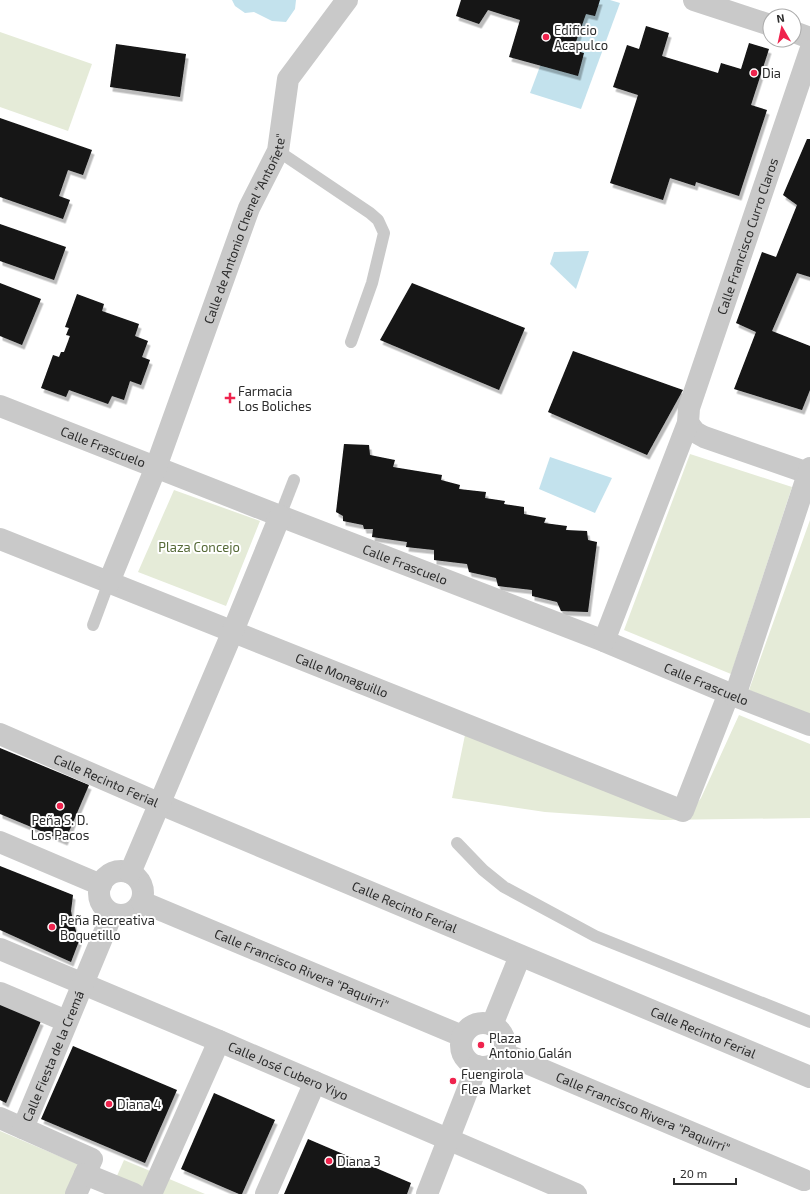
<svg xmlns="http://www.w3.org/2000/svg" width="810" height="1194" viewBox="0 0 810 1194" font-family="'Exo 2',sans-serif">
<style>
.green{fill:#e5ebd8}
.water{fill:#c3e2ed}
.building{fill:#131313;filter:url(#shadow)}
.lines{fill:none;stroke-linecap:round;stroke-linejoin:round}
.lane{stroke:#c9c9c9;stroke-width:12}
.street{stroke:#c9c9c9;stroke-width:22}
.poi-dot{fill:#ef234d;stroke:#fff;stroke-width:1.5}
.labels{text-anchor:middle;dominant-baseline:central;stroke-width:4;stroke-linejoin:round;paint-order:stroke}
.poi-label{font-size:13px;fill:#2c2c2c;stroke:#fff;text-anchor:start}
.street-label{font-size:13px;fill:#2c2c2c;stroke:#fff}
.park-label{font-size:13px;fill:#566a38;stroke:#fff}
</style>
<defs>
<filter id="shadow"><feDropShadow dx="2.5" dy="4.5" stdDeviation="0" flood-color="#0004"/></filter>
</defs>
<rect width="100%" height="100%" fill="#fff"/>
<g class="green">
<polygon points="0,32 92,64 68,131 0,107"/>
<polygon points="690,454 792,487 731,674 624,630"/>
<polygon points="174,490 260,521 226,606 138,572"/>
<polygon points="810,520 810,715 749,690"/>
<polygon points="739,715 810,744 810,818 662,820 545,812 452,798 465,735 688,815 701,798"/>
<polygon points="0,1131 80,1165 67,1194 0,1194"/>
<polygon points="124,1160 205,1194 109,1194"/>
</g>
<g class="water">
<polygon points="232,0 296,0 295,9 286,22 272,21 254,12 245,13 235,6"/>
<polygon points="565,0 610,0 620,3 581,109 530,93"/>
<polygon points="589,251 576,289 550,264 554,252"/>
<polygon points="550,457 612,478 595,513 539,489"/>
</g>
<g class="building">
<polygon points="461,0 600,0 595,16 586,14 573,50 584,53 578,76 509,57 520,20 488,10 479,24 456,16"/>
<polygon points="646,26 669,33 662,56 718,73 721,63 741,69 749,43 769,49 751,105 767,110 739,196 696,182 695,186 670,178 663,200 610,183 638,95 613,87 627,45 639,49"/>
<polygon points="116,44 186,54 180,97 110,87"/>
<polygon points="0,118 92,150 83,175 68,170 59,196 70,200 63,219 0,197"/>
<polygon points="807,139 810,139 810,277 797,273 772,331 810,346 810,390 802,410 734,389 756,332 736,323 762,252 776,257 797,205 783,195"/>
<polygon points="0,224 66,247 54,280 0,261"/>
<polygon points="0,283 41,299 22,345 0,336"/>
<polygon points="412,283 525,328 499,390 380,340"/>
<polygon points="77,294 104,304 102,311 139,324 135,336 148,341 142,357 150,360 141,385 130,381 124,400 112,396 108,404 69,390 66,397 41,388 53,355 59,357 61,352 64,352 70,336 66,335 69,328 65,327"/>
<polygon points="573,351 683,390 647,455 548,412"/>
<polygon points="344,444 369,445 370,455 395,460 393,467 442,475 441,480 460,485 459,489 486,492 485,498 505,501 504,504 524,507 524,514 546,518 544,523 567,526 566,530 587,531 588,540 597,542 588,612 561,611 557,602 532,596 532,590 498,586 496,578 469,572 467,564 434,560 434,550 406,547 407,542 372,537 373,529 364,529 363,525 343,521 343,516 336,512"/>
<polygon points="0,748 89,785 65,841 0,814"/>
<polygon points="0,866 73,895 71,911 73,921 79,941 71,962 0,930"/>
<polygon points="0,1004 41,1021 6,1103 0,1100"/>
<polygon points="73,1046 177,1090 145,1163 41,1119"/>
<polygon points="214,1093 275,1120 242,1194 239,1194 181,1169"/>
<polygon points="308,1139 411,1183 407,1194 284,1194"/>
</g>
<g class="lines">
<g class="lane">
<polyline points="278,151 370,213 378,220 384,233 372,283 351,342"/>
<polyline points="280,516 294,480"/>
<polyline points="93,625 109,582"/>
<polyline points="457,843 483,870 504,887 595,936 810,1022"/>
</g>
<g class="street">
<polyline points="694,0 770,25"/>
<polyline points="794,32 810,38"/>
<path id="s1" d="M0,406L280,516L604,641L735,696L810,725"/>
<polyline points="688,423 695,432 704,437 808,473"/>
<path id="s2" d="M0,539L683,811L729,693"/>
<path id="s3" d="M109,582L156,467L249,208L278,151L288,79L347,0"/>
<path id="s4" d="M604,641L688,423L689,408L810,51"/>
<polyline points="735,696 810,468"/>
<path id="s5" d="M0,734L172,809L810,1077"/>
<polyline points="0,842 101,885"/>
<circle cx="121" cy="893" r="22"/>
<polyline points="130,873 233,631 280,516"/>
<path id="s6" d="M142,902L462,1036"/>
<path id="s7" d="M0,949L219,1041L576,1194"/>
<polyline points="0,993 66,1021"/>
<circle cx="483" cy="1045" r="22"/>
<polyline points="492,1025 520,956"/>
<path id="s8" d="M503,1053L804,1180"/>
<polyline points="0,1118 92,1159 76,1194"/>
<path id="s9" d="M23,1128L112,914"/>
<polyline points="85,1174 134,1194"/>
<polyline points="151,1194 219,1041"/>
<polyline points="266,1194 315,1082"/>
<polyline points="427,1194 477,1066"/>
</g>
</g>
<g class="poi-dot">
<circle cx="546" cy="37" r="4"/>
<circle cx="754" cy="73" r="4"/>
<path d="M228 392h4v4h4v4h-4v4h-4v-4h-4v-4h4z"/>
<circle cx="60" cy="806" r="4"/>
<circle cx="52" cy="927" r="4"/>
<circle cx="481" cy="1045" r="4"/>
<circle cx="453" cy="1081" r="4"/>
<circle cx="109" cy="1104" r="4"/>
<circle cx="329" cy="1161" r="4"/>
</g>
<g class="labels">
<g class="poi-label">
<text x="554" y="30">Edificio<tspan x="554" dy="15">Acapulco</tspan></text>
<text x="762" y="73">Dia</text>
<text x="238" y="391">Farmacia<tspan x="238" dy="15">Los Boliches</tspan></text>
<text x="60" y="820" text-anchor="middle">Peña S. D.<tspan x="60" dy="15">Los Pacos</tspan></text>
<text x="60" y="920">Peña Recreativa<tspan x="60" dy="15">Boquetillo</tspan></text>
<text x="489" y="1038">Plaza<tspan x="489" dy="15">Antonio Galán</tspan></text>
<text x="461" y="1074">Fuengirola<tspan x="461" dy="15">Flea Market</tspan></text>
<text x="117" y="1104">Diana 4</text>
<text x="337" y="1161">Diana 3</text>
</g>
<g class="street-label">
<text stroke="none"><textPath href="#s3" startOffset="379">Calle de Antonio Chenel "Antoñete"</textPath></text>
<text stroke="none"><textPath href="#s4" startOffset="430">Calle Francisco Curro Claros</textPath></text>
<text stroke="none"><textPath href="#s1" startOffset="111">Calle Frascuelo</textPath></text>
<text stroke="none"><textPath href="#s1" startOffset="435">Calle Frascuelo</textPath></text>
<text stroke="none"><textPath href="#s2" startOffset="368">Calle Monaguillo</textPath></text>
<text stroke="none"><textPath href="#s1" startOffset="759">Calle Frascuelo</textPath></text>
<text stroke="none"><textPath href="#s5" startOffset="116">Calle Recinto Ferial</textPath></text>
<text stroke="none"><textPath href="#s5" startOffset="440">Calle Recinto Ferial</textPath></text>
<text stroke="none"><textPath href="#s6" startOffset="173">Calle Francisco Rivera "Paquirri"</textPath></text>
<text stroke="none"><textPath href="#s5" startOffset="764">Calle Recinto Ferial</textPath></text>
<text stroke="none"><textPath href="#s9" startOffset="78">Calle Fiesta de la Cremá</textPath></text>
<text stroke="none"><textPath href="#s7" startOffset="313">Calle José Cubero Yiyo</textPath></text>
<text stroke="none"><textPath href="#s8" startOffset="152">Calle Francisco Rivera "Paquirri"</textPath></text>
</g>
<g class="park-label">
<text x="199" y="547">Plaza Concejo</text>
</g>
</g>
<g transform="translate(782 28) rotate(351)"><circle r="19" fill="#ffffff" stroke="#ababab"/>
<path d="M0-3L7 15L0 10L-7 15Z" fill="#ef234d"/>
<text y="-6" font-size="11" font-weight="bold" text-anchor="middle" fill="#2c2c2c">N</text>
</g>
<path d="M674 1178v6h62v-6" fill="none" stroke="#2c2c2c" stroke-width="2"/>
<text x="680" y="1178" font-size="12" fill="#2c2c2c" stroke="#ffffff" stroke-width="3" paint-order="stroke">20 m</text>
</svg>
